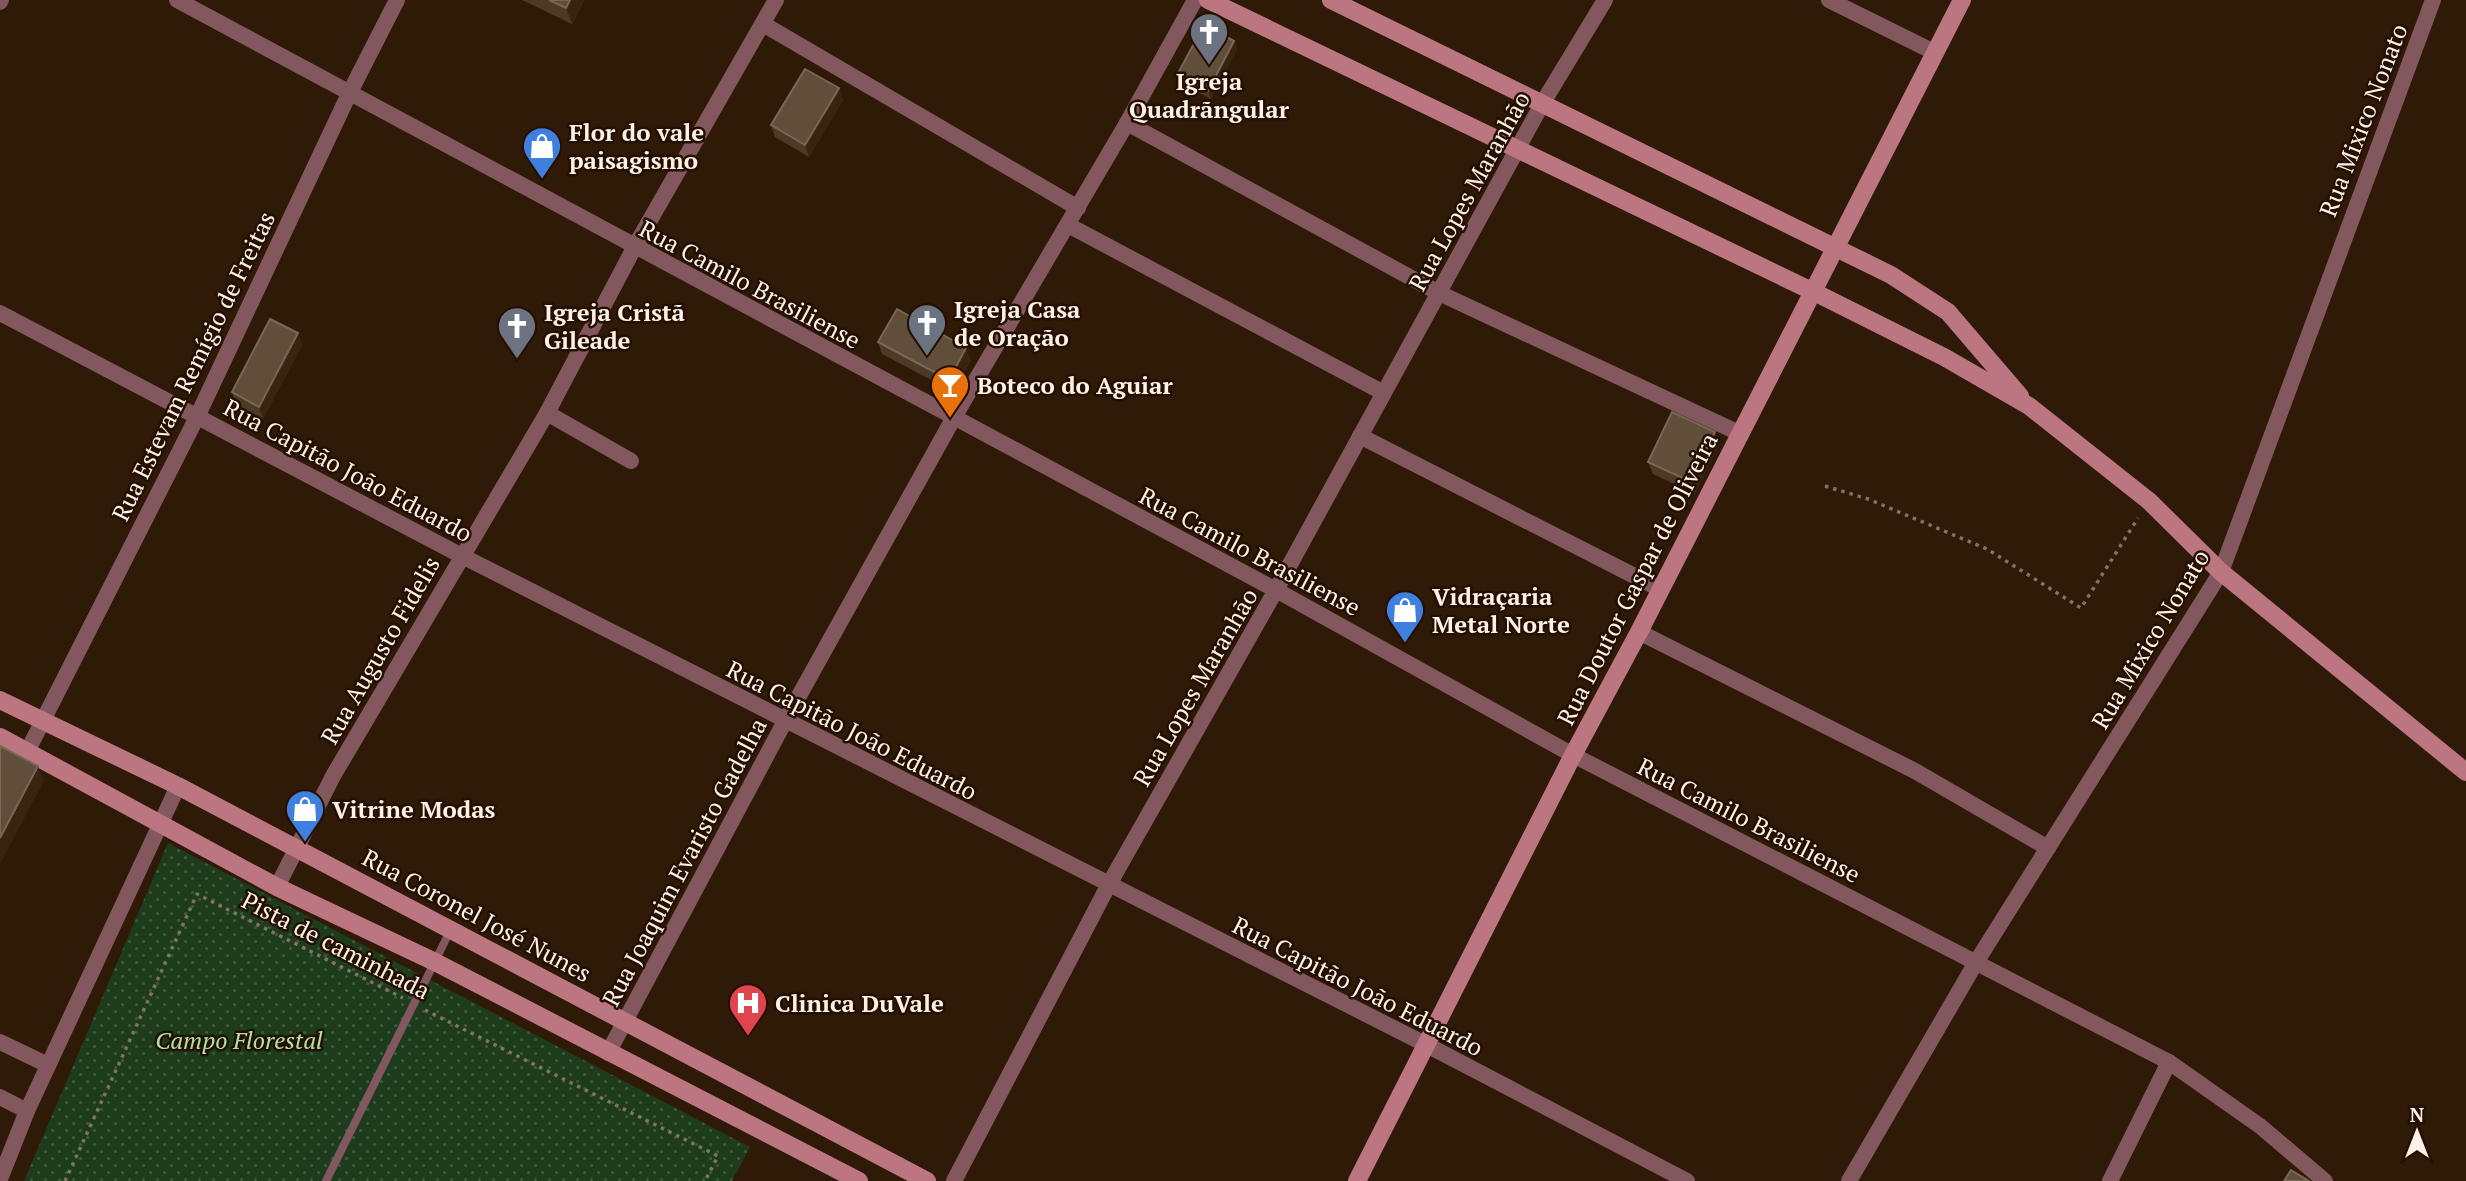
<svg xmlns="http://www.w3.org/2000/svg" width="2466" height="1181" viewBox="0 0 2466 1181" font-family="'PT Serif',serif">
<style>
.park{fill:url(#park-dots)}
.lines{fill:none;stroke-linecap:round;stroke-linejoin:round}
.path{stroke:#837163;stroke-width:3.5;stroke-dasharray:3.5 5;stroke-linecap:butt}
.lane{stroke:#83575e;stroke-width:8}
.street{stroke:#83575e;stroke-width:16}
.secondary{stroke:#bc7682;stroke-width:18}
.wall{fill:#4d3a25}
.shaded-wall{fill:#392410}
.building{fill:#604d3a;stroke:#796755;stroke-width:2}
.labels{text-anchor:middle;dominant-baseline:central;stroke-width:5;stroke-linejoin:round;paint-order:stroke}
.poi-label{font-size:24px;font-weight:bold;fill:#fdf1e8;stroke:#240f01;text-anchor:start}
.street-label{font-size:24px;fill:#fdf1e8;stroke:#240f01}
.park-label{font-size:24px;font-style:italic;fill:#abe3a7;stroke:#240f01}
</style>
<defs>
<pattern id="park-dots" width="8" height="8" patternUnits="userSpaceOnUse" patternTransform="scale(1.75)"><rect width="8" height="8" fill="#1c3c1b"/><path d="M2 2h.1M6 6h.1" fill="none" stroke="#3e593c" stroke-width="1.8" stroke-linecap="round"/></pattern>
</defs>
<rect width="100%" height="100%" fill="#2f1907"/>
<polygon class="park" points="168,843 750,1147 732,1181 24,1181"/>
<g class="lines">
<g class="path">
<polyline points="1825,486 1868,499 1987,549 2081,608 2138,518"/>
<polyline points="425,1010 718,1156 705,1181"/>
<polyline points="65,1181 197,894 403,998"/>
</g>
<polyline class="lane" points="326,1181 451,929"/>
<g class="street">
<polyline points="177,0 1276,590 1573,755 2169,1062 2260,1126 2325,1181"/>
<polyline points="1829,0 1936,53"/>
<polyline points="0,2 1,0"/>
<polyline points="763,24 1078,208"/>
<polyline points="1127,123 1439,293 1739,433"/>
<polyline points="1068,225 1382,392"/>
<polyline points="0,313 462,556 1425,1044 1687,1181"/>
<polyline points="547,413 631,461"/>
<polyline points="1360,436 1660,589"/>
<polyline points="1639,632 1915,771 2048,848"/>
<polyline points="28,750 197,417 349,94 397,0"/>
<polyline points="277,887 333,776 547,413 634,248 776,0"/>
<polyline points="0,1042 48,1065"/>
<polyline points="608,1053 785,721 953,419 1127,123 1195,0"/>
<polyline points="0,1097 27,1111"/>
<polyline points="0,1179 27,1111 178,786"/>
<polyline points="954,1181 1108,886 1276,590 1542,104 1605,0"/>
<polyline points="1849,1181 1975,964 2221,572 2433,0"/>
<polyline points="2110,1181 2169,1062"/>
</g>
<g class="secondary">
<polyline points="1208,0 1814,292 1944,357 2029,406 2149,501 2221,572 2466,772"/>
<polyline points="1331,0 1891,275 1948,312 2020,396"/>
<polyline points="0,700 178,786 927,1181"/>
<polyline points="0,737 277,887 435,962 859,1181"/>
<polyline points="1357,1181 1573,755 1639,632 1962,0"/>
</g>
</g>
<g class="wall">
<polygon points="522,0 584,0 572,24"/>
<polygon points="1234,41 1237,49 1211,99 1180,83 1177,75"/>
<polygon points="839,88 843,100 809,157 775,137 771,125"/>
<polygon points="298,333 302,345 263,419 236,404 232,392"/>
<polygon points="878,342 971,360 954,392 882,354"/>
<polygon points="1719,444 1695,494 1653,474 1648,462"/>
</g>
<g class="shaded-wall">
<polygon points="570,0 584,0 572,24 566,8"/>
<polygon points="1234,41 1237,49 1211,99 1208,91"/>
<polygon points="839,88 843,100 809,157 805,145"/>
<polygon points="298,333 302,345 263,419 259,407"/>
<polygon points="966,348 971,360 954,392 949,380"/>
<polygon points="1715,432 1719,444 1695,494 1691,482"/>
<polygon points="38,766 44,781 0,864 0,838"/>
</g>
<g class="building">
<polygon points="549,0 570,0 566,8"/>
<polygon points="1204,25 1234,41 1208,91 1177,75"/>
<polygon points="805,69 839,88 805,145 771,125"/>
<polygon points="897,309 966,348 949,380 878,342"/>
<polygon points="270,319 298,333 259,407 232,392"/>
<polygon points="1672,412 1715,432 1691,482 1648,462"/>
<polygon points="0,746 38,766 0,838"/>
<polygon points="2291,1170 2309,1181 2284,1181"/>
</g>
<defs>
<g id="church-pin" transform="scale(2.0125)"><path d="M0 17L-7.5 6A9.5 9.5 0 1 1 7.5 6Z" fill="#6b7280" stroke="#240f01"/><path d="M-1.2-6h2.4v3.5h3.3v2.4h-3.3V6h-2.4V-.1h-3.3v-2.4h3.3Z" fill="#fff"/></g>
<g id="shop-pin" transform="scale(2.0125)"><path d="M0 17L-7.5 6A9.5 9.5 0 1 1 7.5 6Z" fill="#3f7fe0" stroke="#240f01"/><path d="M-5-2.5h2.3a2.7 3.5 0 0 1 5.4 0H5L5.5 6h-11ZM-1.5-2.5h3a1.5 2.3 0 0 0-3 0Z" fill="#fff"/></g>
<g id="bar-pin" transform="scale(2.0125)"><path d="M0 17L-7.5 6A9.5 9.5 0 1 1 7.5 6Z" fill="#e8710a" stroke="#240f01"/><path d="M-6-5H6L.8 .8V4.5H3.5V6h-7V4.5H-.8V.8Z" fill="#fff"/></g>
<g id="hospital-pin" transform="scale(2.0125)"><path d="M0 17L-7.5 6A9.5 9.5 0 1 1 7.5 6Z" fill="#e0444e" stroke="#240f01"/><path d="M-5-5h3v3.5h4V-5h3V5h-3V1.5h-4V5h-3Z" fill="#fff"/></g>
</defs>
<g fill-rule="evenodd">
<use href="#church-pin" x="1209" y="32"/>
<use href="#shop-pin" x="542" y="146"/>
<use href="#church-pin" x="927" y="323"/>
<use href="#church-pin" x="517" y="326"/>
<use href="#bar-pin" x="950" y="385"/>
<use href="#shop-pin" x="1405" y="610"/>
<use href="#shop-pin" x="305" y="809"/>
<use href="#hospital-pin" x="748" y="1003"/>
</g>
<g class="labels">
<g class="poi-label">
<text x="1209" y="81" text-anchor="middle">Igreja<tspan x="1209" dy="28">Quadrãngular</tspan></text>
<text x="569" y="132">Flor do vale<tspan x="569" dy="28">paisagismo</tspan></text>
<text x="954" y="309">Igreja Casa<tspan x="954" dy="28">de Oração</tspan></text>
<text x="544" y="312">Igreja Cristã<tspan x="544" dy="28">Gileade</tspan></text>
<text x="977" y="385">Boteco do Aguiar</text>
<text x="1432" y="596">Vidraçaria<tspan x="1432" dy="28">Metal Norte</tspan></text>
<text x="332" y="809">Vitrine Modas</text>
<text x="775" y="1003">Clinica DuVale</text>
</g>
<g class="street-label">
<text transform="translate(2363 120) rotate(-69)">Rua Mixico Nonato</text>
<text transform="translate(1469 191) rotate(-61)">Rua Lopes Maranhão</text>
<text transform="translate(750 284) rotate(28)">Rua Camilo Brasiliense</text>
<text transform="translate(193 366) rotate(-64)">Rua Estevam Remígio de Freitas</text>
<text transform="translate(348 470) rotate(28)">Rua Capitão João Eduardo</text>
<text transform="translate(1250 551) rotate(28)">Rua Camilo Brasiliense</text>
<text transform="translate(1637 579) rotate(-63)">Rua Doutor Gaspar de Oliveira</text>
<text transform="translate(2150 639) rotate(-59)">Rua Mixico Nonato</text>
<text transform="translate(380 650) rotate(-60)">Rua Augusto Fidelis</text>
<text transform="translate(1195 687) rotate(-60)">Rua Lopes Maranhão</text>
<text transform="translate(852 730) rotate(27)">Rua Capitão João Eduardo</text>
<text transform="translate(1749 820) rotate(27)">Rua Camilo Brasiliense</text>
<text transform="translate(684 862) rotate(-62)">Rua Joaquim Evaristo Gadelha</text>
<text transform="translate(477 915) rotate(28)">Rua Coronel José Nunes</text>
<text transform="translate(336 945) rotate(27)">Pista de caminhada</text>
<text transform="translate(1358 986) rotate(27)">Rua Capitão João Eduardo</text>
</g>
<g class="park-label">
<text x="239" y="1040">Campo Florestal</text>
</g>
</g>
<g transform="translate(2417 1132)" stroke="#240f01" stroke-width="5" paint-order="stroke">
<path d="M0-5L12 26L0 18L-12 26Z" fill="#fdf1e8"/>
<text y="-10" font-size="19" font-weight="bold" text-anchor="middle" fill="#fdf1e8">N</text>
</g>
</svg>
